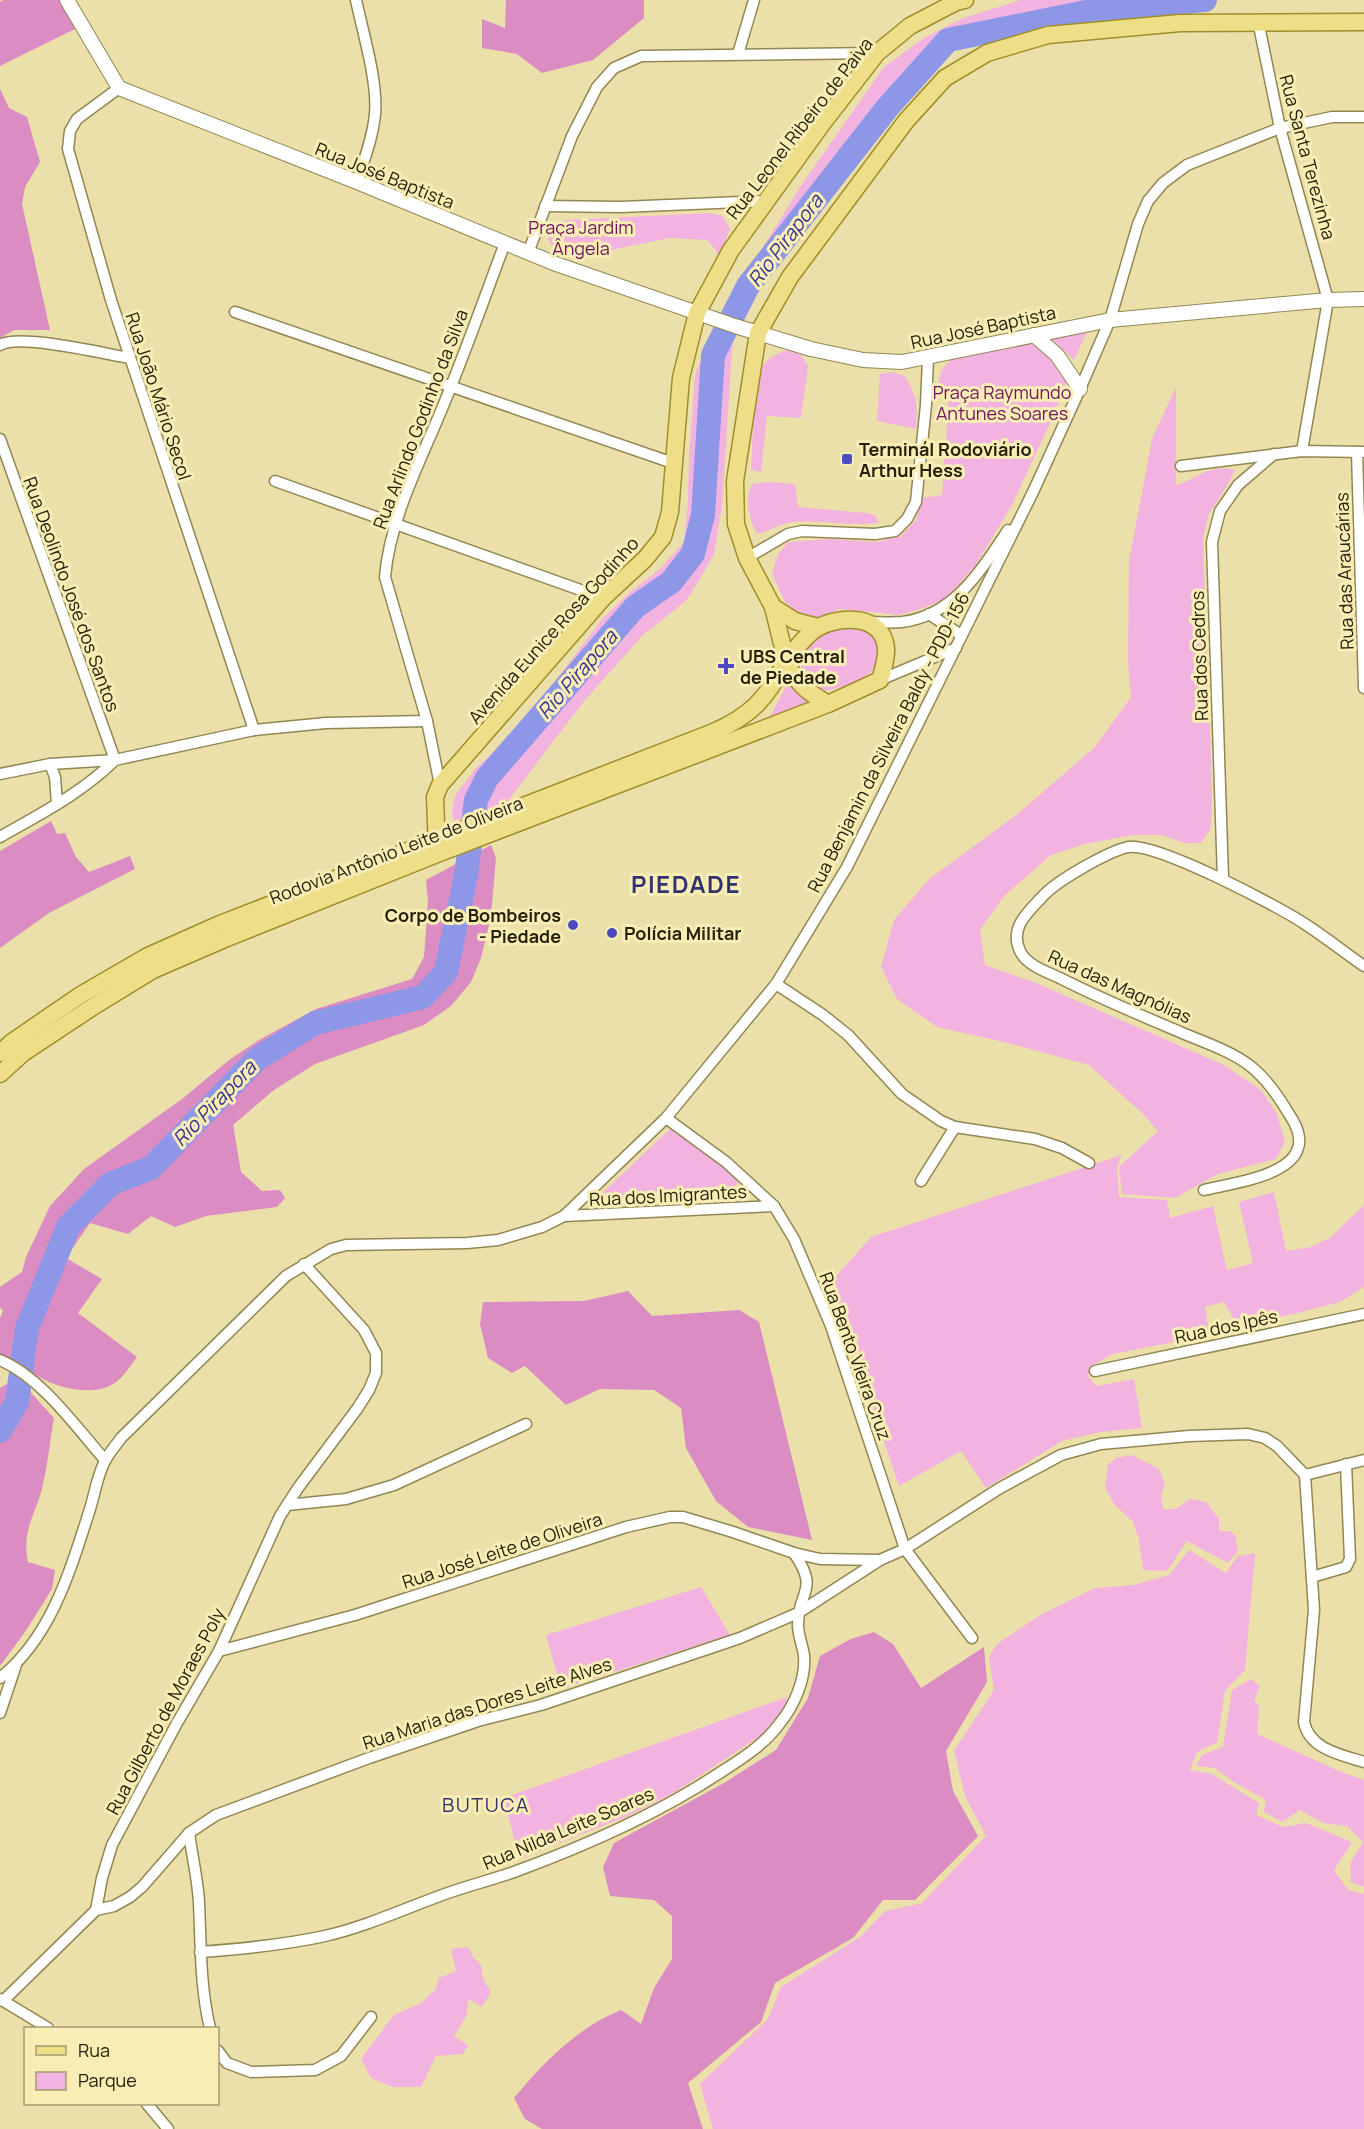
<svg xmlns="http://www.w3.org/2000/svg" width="1364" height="2129" viewBox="0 0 1364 2129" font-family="Manrope,sans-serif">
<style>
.green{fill:#f3b3e0}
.forest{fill:#da8cc3}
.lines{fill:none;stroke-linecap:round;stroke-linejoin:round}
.river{stroke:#8e97e7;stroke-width:24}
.minor-casing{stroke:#928753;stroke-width:13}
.tertiary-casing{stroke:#928753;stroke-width:16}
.primary-casing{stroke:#a08e29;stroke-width:19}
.minor{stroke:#fff;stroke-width:10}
.tertiary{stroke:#fff;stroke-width:14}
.primary{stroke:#eede88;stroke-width:16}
.poi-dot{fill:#4d4bc1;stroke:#f8edb5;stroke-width:2}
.labels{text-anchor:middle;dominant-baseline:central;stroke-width:6;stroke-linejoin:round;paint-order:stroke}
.street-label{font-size:18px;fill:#25210b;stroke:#f8edb5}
.park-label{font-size:18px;fill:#6f135c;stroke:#f8edb5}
.poi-label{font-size:18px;font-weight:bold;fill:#25210b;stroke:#f8edb5;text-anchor:start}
.water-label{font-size:20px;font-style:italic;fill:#363490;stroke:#f8edb5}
.neighbourhood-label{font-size:20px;letter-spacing:1.5px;fill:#30336e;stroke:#f8edb5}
.district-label{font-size:24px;font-weight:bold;letter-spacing:1.5px;fill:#30336e;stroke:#f8edb5}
</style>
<rect width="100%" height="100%" fill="#ebe0a9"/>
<g class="green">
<polygon points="1020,0 1144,0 962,43 930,65 876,133 748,305 730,301 800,187 884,67 924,38 961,19"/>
<polygon points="710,213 723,216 730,229 718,260 716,250 707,240 670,238 582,256 564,256 552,247 548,239 552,228 567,220"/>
<polygon points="1087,332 1074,360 1052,339"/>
<polygon points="733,336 722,507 714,555 687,600 643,635 585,700 507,802 454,821 452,811 455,796 476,768 508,738 545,695 603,618 628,594 661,568 684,542 688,502 689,457 695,376 699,363"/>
<polygon points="1025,344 1040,345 1068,377 1051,421 1011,507 975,566 946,598 921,609 899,615 840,609 818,619 802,616 785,602 772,574 778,554 788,542 829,539 877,542 901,536 916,520 922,498 942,495 949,396 937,391 941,371 952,358"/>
<path d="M791,349L800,354L808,366L801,418L767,416L761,472L751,470C753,447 752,377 766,362C772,355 782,352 791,349Z"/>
<path d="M893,372L905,376C917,397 918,405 916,429L877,421L880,374Z"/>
<path d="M1176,387V485C1199,479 1207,464 1235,470L1228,484L1209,514L1203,538L1212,789L1211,828L1201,843H1185L1161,835H1133L1085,844L1051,855L1005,895L980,930L985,965L1036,983L1224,1065L1261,1090L1277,1114L1285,1142L1276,1159L1218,1174L1175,1198L1122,1194L1119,1167L1158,1131L1143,1114L1089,1065L1008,1043L937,1027L897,999L881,967L894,920L929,879L1015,816L1095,747L1131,697L1128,662L1129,561L1152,439Z"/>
<path d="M769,482L795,484L798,507L867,513L875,515L879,523C849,527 818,518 788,523C778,525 768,532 757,534C749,517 744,502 752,484Z"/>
<path d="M844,625L869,630C899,667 856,686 824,691L807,681L800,662L803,649L809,640Z"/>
<polygon points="790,679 814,702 769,718"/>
<polygon points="670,1129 735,1173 739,1180 736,1186 706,1193 613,1200 601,1194"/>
<polygon points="1122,1155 1117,1167 1119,1197 1167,1200 1170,1218 1213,1206 1227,1270 1253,1263 1239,1202 1274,1192 1286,1251 1311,1247 1331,1237 1364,1205 1364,1287 1340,1302 1298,1313 1237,1325 1224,1302 1205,1307 1209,1335 1113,1354 1093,1365 1088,1376 1096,1386 1134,1379 1142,1428 1100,1432 1062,1441 986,1488 961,1451 899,1486 831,1282 871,1237"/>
<polygon points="1132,1455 1159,1469 1165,1484 1161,1495 1163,1509 1176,1509 1190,1499 1206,1502 1219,1519 1219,1531 1230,1531 1235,1535 1238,1551 1228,1563 1187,1541 1167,1571 1143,1570 1139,1539 1133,1522 1115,1505 1105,1488 1108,1465 1116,1458"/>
<polygon points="1189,1550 1226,1573 1238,1556 1255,1553 1245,1670 1225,1691 1217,1742 1197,1752 1190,1770 1212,1774 1259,1803 1256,1815 1283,1827 1306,1823 1352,1842 1334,1870 1348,1890 1364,1894 1364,2129 713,2129 700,2084 768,2019 781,1987 860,1937 885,1911 922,1903 986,1836 965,1796 954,1751 994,1690 989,1657 997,1644 1042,1614 1095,1588 1134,1585 1169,1575"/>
<polygon points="701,1587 730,1635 561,1689 546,1635"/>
<polygon points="1251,1679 1260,1686 1254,1700 1259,1705 1257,1734 1339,1771 1364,1780 1364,1887 1351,1882 1350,1864 1363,1842 1347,1826 1323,1823 1300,1810 1282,1822 1264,1812 1266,1800 1232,1781 1215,1768 1196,1766 1202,1755 1223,1747 1232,1690"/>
<polygon points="787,1697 784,1711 768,1731 675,1792 628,1816 519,1859 504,1798"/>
<polygon points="468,1947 474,1958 481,1965 483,1979 491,1992 482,2007 468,1999 467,2015 454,2036 468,2045 463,2054 436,2056 421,2087 393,2087 371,2078 361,2059 394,2015 421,2003 435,1990 439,1978 456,1971 451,1949"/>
</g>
<g class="forest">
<polygon points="3,0 64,0 79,27 0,66 0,2"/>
<polygon points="506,0 644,0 644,18 593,60 542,73 517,54 482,48 482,19 505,28"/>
<polygon points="0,89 9,108 27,117 40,162 25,187 22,204 50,330 14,330 0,338"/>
<polygon points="51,821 57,834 65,833 76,857 89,872 130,856 135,869 49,913 0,948 0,851"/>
<path d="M491,845L496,858L491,916L481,958L471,982L451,1006L424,1025L315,1064L274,1090L233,1125L241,1172L262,1191L280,1190L285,1198L277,1207L206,1216L175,1227L151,1216L128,1234L90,1223L66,1258L102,1279L78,1313L137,1357C131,1365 124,1376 116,1382C97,1397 60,1389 41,1378C24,1368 21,1360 0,1356V1318L3,1311L0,1307V1287L22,1272L26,1257L50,1206L84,1169L182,1099L229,1060L259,1040L316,1009L412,979L424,957L428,902L426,880Z"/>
<polygon points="628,1291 652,1316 739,1310 759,1322 812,1540 748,1527 716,1501 686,1448 681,1408 654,1390 600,1389 566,1405 525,1366 512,1373 488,1358 480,1324 483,1302 584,1301"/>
<path d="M10,1382L24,1385L54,1418C50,1440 48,1463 43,1484C37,1514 21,1528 28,1562L55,1570L52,1589L27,1629L0,1666V1388Z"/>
<path d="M874,1632L893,1644L921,1688L984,1647L987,1682L946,1751L953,1791L978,1836L915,1900H883L853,1938L775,1983L761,2022L688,2083L703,2129H542L525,2119L514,2098C543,2063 578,2027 621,2010L641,2024L654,1988L672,1959V1916L654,1900L610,1896L603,1867L614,1843L724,1783L776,1750L808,1698L820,1656L851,1639Z"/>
</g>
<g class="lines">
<polyline class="river" points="0,1431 17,1402 27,1328 68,1227 110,1184 151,1168 257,1059 315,1023 423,997 446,972 466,875 476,800 487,778 635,607 671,582 693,554 703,515 713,355 748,286 887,108 948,40 1096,10 1205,0"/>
<g class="minor-casing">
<g id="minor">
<path d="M356,0C363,33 378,82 375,114C373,137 364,160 357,182"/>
<polyline points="1258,21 1280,128 1328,300 1302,451"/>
<polyline points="738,54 754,0"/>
<polyline points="119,88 77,119 70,131 68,149 111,300 254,730"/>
<polyline points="545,206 621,207 766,201"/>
<polyline points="528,253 572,136 597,87 614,68 641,56 877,53"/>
<polyline points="235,312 673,463"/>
<path d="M0,345C18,333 105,354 130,358"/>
<path d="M0,439L115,760C82,793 40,814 0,837"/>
<polyline points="1357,452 1364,688"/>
<polyline points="1181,466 1302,451 1364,452"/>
<polyline points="275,481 603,598"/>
<polyline points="747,558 788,534 802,531 875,534 895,531 907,519 916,502 926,405 928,358"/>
<polyline points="929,614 961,635"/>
<path d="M869,622C880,622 891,623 902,622C954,616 982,569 1008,530"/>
<polyline points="880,680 956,648"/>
<polyline points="50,764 55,777 57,804"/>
<polyline points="0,774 50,764 115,760 254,730 326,723 427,721"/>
<path d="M440,785L427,721L385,577C390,519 419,464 441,411C464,356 484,299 505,243"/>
<polyline points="1223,879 1212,542 1220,511 1238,485 1274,454"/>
<polyline points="776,984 823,1015 848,1035 902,1094 941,1121 955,1127 1035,1139 1062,1148 1089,1163"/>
<polyline points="666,1118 726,1162 774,1206 794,1239 831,1326 905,1549 972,1638"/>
<polyline points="921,1181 955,1127"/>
<path d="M1204,1190C1241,1181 1329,1172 1289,1114C1278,1096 1266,1078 1249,1065C1229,1050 1203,1042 1180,1032C1140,1015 1099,998 1060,978C1047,972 1026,965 1020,951C1009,928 1028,912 1042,897C1056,881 1107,852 1128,847C1156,842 1278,906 1305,924C1325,937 1344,952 1364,966"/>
<polyline points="564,1216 774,1206"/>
<path d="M0,1360C41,1377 76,1427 105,1460"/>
<polyline points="1095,1371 1364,1314"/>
<path d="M1305,1475L1314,1610L1304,1722C1309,1749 1341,1755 1364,1762"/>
<polyline points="287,1505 346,1499 394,1485 526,1424"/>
<polyline points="1312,1577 1346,1567 1350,1559 1346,1464"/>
<polyline points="219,1651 355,1615 626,1527 670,1517 683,1517 733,1532 794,1553 820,1559 879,1560"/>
<path d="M0,1678C52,1636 70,1571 90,1509C95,1493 97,1476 105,1461C109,1453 116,1445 121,1438L286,1276L331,1249L346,1245L467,1243L498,1240L542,1227L564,1216L666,1118L776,984L847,867L1033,492L1080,389L1110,320L1138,224L1148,201L1163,183L1187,165L1280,128L1332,117H1364"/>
<polyline points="0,1713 16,1665"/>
<path d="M189,1833C192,1856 198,1880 199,1903C201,1945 200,1987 210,2028"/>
<polyline points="96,1910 114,1906 130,1897 142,1887 189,1833 216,1815 369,1758 478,1721 541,1705 740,1638 798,1613 880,1560 905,1549 1000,1488 1061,1455 1101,1444 1189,1436 1248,1434 1265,1438 1277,1446 1305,1475 1364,1460"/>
<polyline points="96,1910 102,1878 112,1845 177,1723 219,1651 280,1516 298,1488 357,1409 369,1390 376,1373 376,1353 364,1330 304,1264"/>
<path d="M200,1952C242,1949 284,1945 325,1936C365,1927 406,1908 445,1894C467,1886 491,1880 514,1872C585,1846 658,1814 721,1772C743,1758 765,1744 780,1723C794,1706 806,1679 804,1656C803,1646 798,1636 798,1625C798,1590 820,1591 794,1553"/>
<polyline points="0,1999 48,2028"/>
<polyline points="3,2001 96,1910"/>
<polyline points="218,2051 227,2063 251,2072 315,2070 341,2056 371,2017"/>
<polyline points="147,2104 168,2129"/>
</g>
</g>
<g class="tertiary-casing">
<g id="tertiary">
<polyline points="67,0 119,88 357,182 556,264 735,326 811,349 863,360 902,362 1110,320 1328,300 1364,299"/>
<polyline points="1034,335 1057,355 1080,389"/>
</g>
</g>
<g class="primary-casing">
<g id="primary">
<polyline points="773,607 795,621 818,627"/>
<polyline points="437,850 435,797 440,785 603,598 645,559 663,537 670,512 681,378 697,313 731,250 822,124 877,53 910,26 956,2 965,0"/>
<path d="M0,1053L12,1042L79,996L148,956L220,924L711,733C750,717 768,698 786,660L773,607L747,558L736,524L735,481L758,333L790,277L906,121L945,78L987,53L1048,35L1180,23L1364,22"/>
<path d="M0,1074L23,1053L91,1008L153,970L227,938L437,854L828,704L880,680C883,670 887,658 886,648C883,615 842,615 819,627C806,634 796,649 786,660C794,682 809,693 828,704"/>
</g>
</g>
<use href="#minor" class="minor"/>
<use href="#tertiary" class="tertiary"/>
<use href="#primary" class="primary"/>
</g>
<g class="poi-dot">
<rect x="841" y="453" width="12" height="12" rx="3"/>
<path d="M723 657h6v6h6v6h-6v6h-6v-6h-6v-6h6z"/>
<circle cx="573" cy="925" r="6"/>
<circle cx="612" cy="933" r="6"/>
</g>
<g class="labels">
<g class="street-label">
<text transform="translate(799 128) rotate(-52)">Rua Leonel Ribeiro de Paiva</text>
<text transform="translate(1308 157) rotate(75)">Rua Santa Terezinha</text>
<text transform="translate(385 175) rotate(22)">Rua José Baptista</text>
<text transform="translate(983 327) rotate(-12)">Rua José Baptista</text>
<text transform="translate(159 396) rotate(72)">Rua João Mário Secol</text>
<text transform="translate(420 419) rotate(-69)">Rua Arlindo Godinho da Silva</text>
<text transform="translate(1344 571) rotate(-92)">Rua das Araucárias</text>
<text transform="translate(72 594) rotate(70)">Rua Deolindo José dos Santos</text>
<text transform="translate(553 630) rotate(-48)">Avenida Eunice Rosa Godinho</text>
<text transform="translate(1199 656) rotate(-92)">Rua dos Cedros</text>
<text transform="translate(888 742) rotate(-63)">Rua Benjamin da Silveira Baldy - PDD-156</text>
<text transform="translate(396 850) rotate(-21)">Rodovia Antônio Leite de Oliveira</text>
<text transform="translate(1120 986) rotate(24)">Rua das Magnólias</text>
<text transform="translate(668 1195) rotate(-3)">Rua dos Imigrantes</text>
<text transform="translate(1226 1326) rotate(-12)">Rua dos Ipês</text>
<text transform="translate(856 1356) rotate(70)">Rua Bento Vieira Cruz</text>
<text transform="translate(502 1550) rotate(-18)">Rua José Leite de Oliveira</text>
<text transform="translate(487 1703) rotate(-18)">Rua Maria das Dores Leite Alves</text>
<text transform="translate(165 1711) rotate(-62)">Rua Gilberto de Moraes Poly</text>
<text transform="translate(568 1828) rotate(-23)">Rua Nilda Leite Soares</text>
</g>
<g class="park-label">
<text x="581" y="227">Praça Jardim<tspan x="581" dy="21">Ângela</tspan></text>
<text x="1002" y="392">Praça Raymundo<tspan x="1002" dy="21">Antunes Soares</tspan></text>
</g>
<g class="poi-label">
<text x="859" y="449">Terminál Rodoviário<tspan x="859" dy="21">Arthur Hess</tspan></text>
<text x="740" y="656">UBS Central<tspan x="740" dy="21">de Piedade</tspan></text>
<text x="561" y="915" text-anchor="end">Corpo de Bombeiros<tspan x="561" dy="21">- Piedade</tspan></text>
<text x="624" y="933">Polícia Militar</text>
</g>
<g class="water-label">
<text transform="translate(785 240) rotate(-53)">Rio Pirapora</text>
<text transform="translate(577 674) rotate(-49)">Rio Pirapora</text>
<text transform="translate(214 1103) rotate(-46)">Rio Pirapora</text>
</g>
<g class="neighbourhood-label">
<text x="486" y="1804">BUTUCA</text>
</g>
<g class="district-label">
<text x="686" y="883">PIEDADE</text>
</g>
</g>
<rect x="24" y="2027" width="195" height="78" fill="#f8edb5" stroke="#a49b71" stroke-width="1.5"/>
<rect x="36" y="2046" width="30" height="9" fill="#eede88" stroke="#a49b71" stroke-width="1.5"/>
<text x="78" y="2057" font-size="18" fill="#25210b">Rua</text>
<rect x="36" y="2072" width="30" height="18" fill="#f3b3e0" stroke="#a49b71" stroke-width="1.5"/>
<text x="78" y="2087" font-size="18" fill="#25210b">Parque</text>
</svg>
